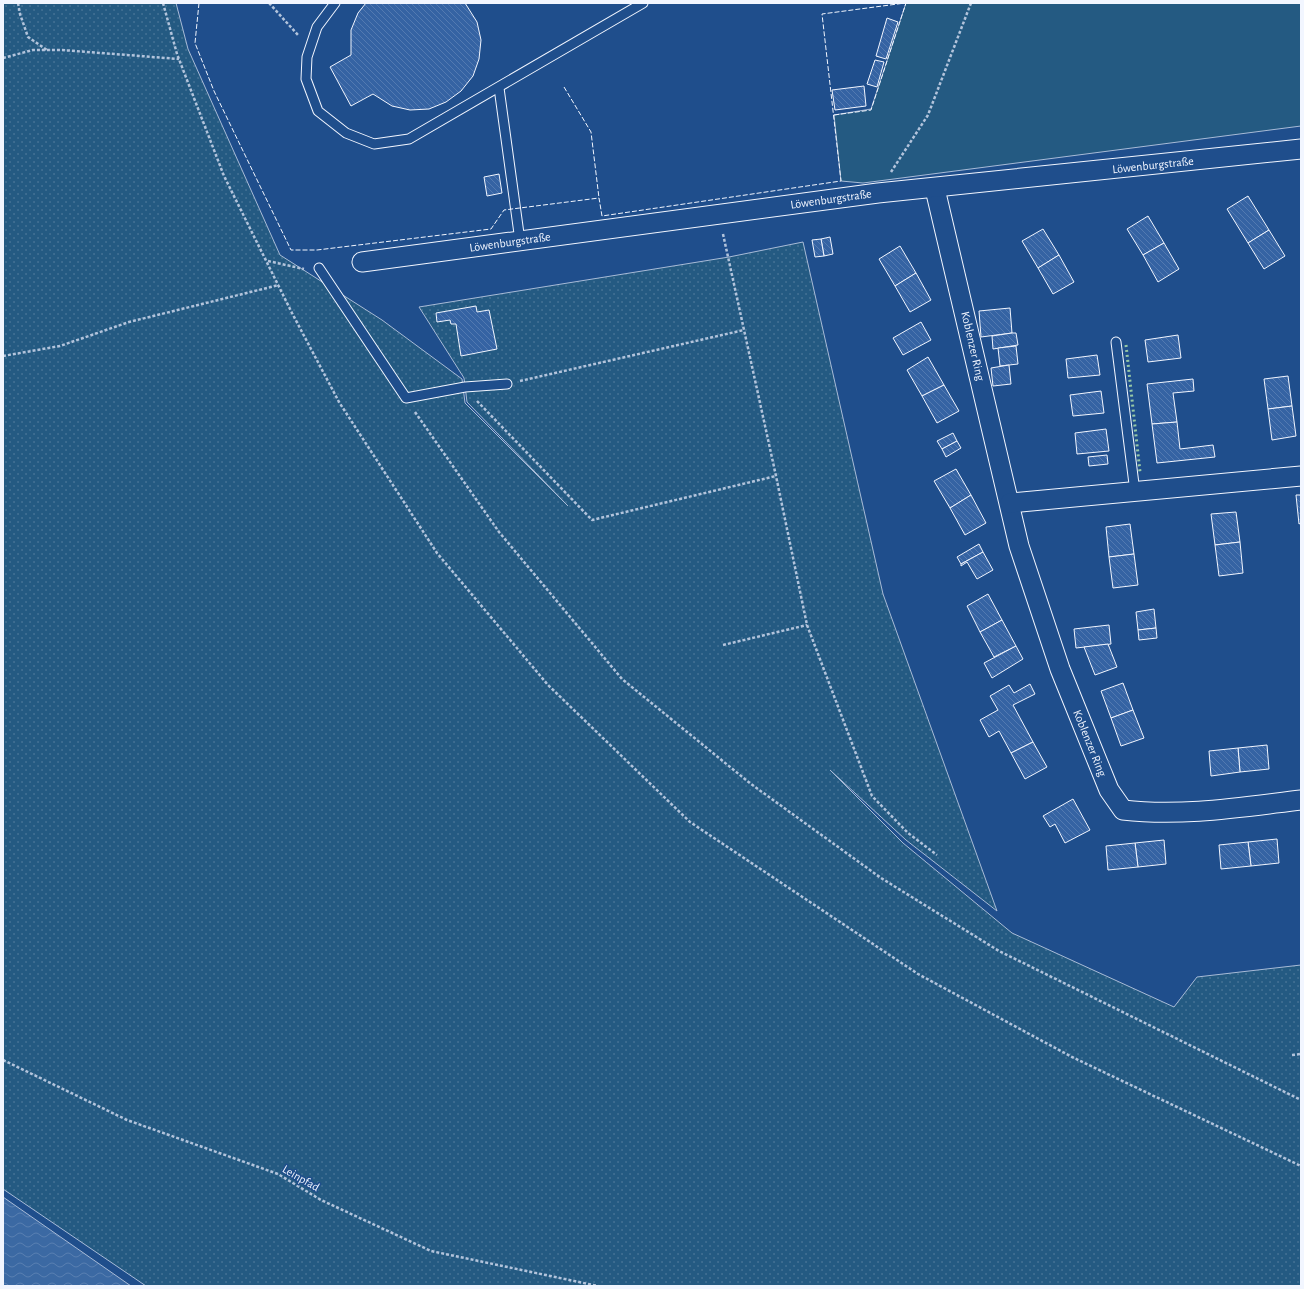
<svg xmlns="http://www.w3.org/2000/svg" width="1304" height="1289" viewBox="0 0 1304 1289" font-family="'Alegreya Sans',sans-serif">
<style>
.grass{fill:url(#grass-dots);stroke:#a8bbd7}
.park{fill:#245a82;stroke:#a8bbd7}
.water{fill:url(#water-waves);stroke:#a8bbd7}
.building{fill:url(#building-back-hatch);stroke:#f2f6ff}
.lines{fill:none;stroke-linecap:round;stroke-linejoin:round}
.lane-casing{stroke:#f2f6ff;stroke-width:11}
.street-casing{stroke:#f2f6ff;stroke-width:21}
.path{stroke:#b3c4dc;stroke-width:2.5;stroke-dasharray:3 2;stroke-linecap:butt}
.lane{stroke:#1f4e8c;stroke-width:9}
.street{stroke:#1f4e8c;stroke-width:19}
.hedge{stroke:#97c8a6;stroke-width:3;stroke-dasharray:2 3;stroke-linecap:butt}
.fence{stroke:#f2f6ff;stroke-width:1;stroke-dasharray:5 2;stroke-linecap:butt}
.labels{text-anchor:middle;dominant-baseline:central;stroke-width:3;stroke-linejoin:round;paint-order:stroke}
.street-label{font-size:12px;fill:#f2f6ff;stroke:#1f4e8c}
</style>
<defs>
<pattern id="grass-dots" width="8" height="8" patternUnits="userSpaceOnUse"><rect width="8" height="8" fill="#245a82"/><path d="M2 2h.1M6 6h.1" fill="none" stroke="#447295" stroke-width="1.8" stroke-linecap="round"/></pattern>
<pattern id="water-waves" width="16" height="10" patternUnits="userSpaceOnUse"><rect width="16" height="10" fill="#3b69a3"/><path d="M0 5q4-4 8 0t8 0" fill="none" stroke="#587fb1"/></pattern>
<pattern id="building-back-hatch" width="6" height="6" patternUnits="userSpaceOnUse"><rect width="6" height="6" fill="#3563a3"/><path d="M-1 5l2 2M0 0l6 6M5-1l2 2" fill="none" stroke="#537ab1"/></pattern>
</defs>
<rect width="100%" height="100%" fill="#1f4e8c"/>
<polygon class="grass" points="3,3 176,3 188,49 280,255 382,320 462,379 465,403 568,506 467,402 464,378 419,307 729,257 803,242 883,594 997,911 906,840 830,770 903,843 1012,933 1174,1007 1197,977 1301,965 1301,1286 146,1286 3,1189"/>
<polygon class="park" points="906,3 1301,3 1301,126 863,183 841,181 834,115 871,109"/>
<polygon class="water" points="3,1197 131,1286 3,1286"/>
<g class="building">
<polygon points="366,3 465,3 477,22 481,40 479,59 473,76 461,91 446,102 429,109 410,110 392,106 373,94 351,106 330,67 351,55 351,30 358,13"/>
<polygon points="887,18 898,22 886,59 876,56"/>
<polygon points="875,60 884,62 877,87 867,84"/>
<polygon points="864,86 866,106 835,110 832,90"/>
<polygon points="499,174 502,193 487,196 484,177"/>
<polygon points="1248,196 1269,230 1248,243 1227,209"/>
<polygon points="1148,216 1164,243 1143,255 1127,229"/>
<polygon points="1043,229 1059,255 1038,268 1022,241"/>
<polygon points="1269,230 1285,256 1264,269 1248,243"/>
<polygon points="830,237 833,254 824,256 821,239"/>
<polygon points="821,239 824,256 815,257 812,240"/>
<polygon points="1164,243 1179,269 1158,282 1143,255"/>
<polygon points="900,246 916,273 895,286 879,259"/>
<polygon points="1059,255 1074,282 1053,294 1038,268"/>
<polygon points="916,273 931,300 910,312 895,286"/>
<polygon points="476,306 477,312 489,310 497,349 461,356 456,324 451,324 450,320 437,322 436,313"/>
<polygon points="1010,308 1012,333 981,337 979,311"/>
<polygon points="921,322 931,340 903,355 893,338"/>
<polygon points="1012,333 1016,333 1018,345 993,349 992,336"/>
<polygon points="1178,335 1181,358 1148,362 1145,340"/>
<polygon points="1016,346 1018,364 1000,366 998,348"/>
<polygon points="1097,355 1100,375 1068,378 1066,359"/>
<polygon points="928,357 944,385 922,396 907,370"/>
<polygon points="1009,365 1011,384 993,386 991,368"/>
<polygon points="1288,376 1292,406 1268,409 1264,379"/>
<polygon points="1193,379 1194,391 1173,393 1177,422 1152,424 1147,384"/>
<polygon points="944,385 959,411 937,423 922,396"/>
<polygon points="1101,391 1104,413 1073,416 1070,395"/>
<polygon points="1292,406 1296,436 1272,440 1268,409"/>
<polygon points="1177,422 1180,449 1213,445 1215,457 1157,463 1152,424"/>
<polygon points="1106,429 1109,451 1077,454 1075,433"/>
<polygon points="953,433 957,441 942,449 937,441"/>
<polygon points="957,441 961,448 946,457 942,449"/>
<polygon points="1107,455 1108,464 1089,466 1088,457"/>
<polygon points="956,469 971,495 950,508 934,481"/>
<polygon points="971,495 986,523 965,535 950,508"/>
<polygon points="1296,495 1301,495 1301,523 1299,524"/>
<polygon points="1236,512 1240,542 1215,545 1211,514"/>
<polygon points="1130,524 1134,554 1109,557 1106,527"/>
<polygon points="1240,542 1243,573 1219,576 1215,545"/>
<polygon points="979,544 983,552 961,564 957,557"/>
<polygon points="983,552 993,570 977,579 967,562 961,566 961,564"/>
<polygon points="1134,554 1138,585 1113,588 1109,557"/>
<polygon points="988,594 1002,620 980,632 967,606"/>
<polygon points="1154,609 1156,628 1138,630 1136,612"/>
<polygon points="1002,620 1016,646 994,657 980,632"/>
<polygon points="1109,625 1111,644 1076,648 1074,629"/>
<polygon points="1156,628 1157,638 1139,640 1138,630"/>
<polygon points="1108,644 1117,667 1095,675 1084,647"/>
<polygon points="1016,646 1023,659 992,678 984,663"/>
<polygon points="1123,683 1133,710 1111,718 1101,691"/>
<polygon points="1030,684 1035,694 1013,705 1033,742 1011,753 999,731 989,737 980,720 998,710 990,696 1009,685 1014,693"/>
<polygon points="1133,710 1144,738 1121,746 1111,718"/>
<polygon points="1033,742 1047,767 1025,779 1011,753"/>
<polygon points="1267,745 1269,769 1240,772 1238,748"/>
<polygon points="1238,748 1240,772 1211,776 1209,751"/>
<polygon points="1073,799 1090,830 1065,843 1055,824 1050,827 1043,816"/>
<polygon points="1277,839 1279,863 1251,866 1248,842"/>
<polygon points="1164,840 1166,864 1138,867 1135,843"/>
<polygon points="1248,842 1251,866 1221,869 1219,845"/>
<polygon points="1135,843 1138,867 1108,870 1106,846"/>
</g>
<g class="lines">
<g class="lane-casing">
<g id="lane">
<polyline points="335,3 317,27 307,57 306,79 318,111 346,133 374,144 409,139 643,3"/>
<polyline points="499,88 520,241"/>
<polyline points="319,268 406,398 465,387 507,384"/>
<polyline points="1116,342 1135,492"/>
</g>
</g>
<g class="street-casing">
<g id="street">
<path d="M935,189L1019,546L1060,669L1109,790L1123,810C1182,817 1242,807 1301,800"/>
<polyline points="362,262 878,193 1301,149"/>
<polyline points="1010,503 1301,476"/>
</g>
</g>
<g class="path">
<polyline points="18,3 20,14 28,37 47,50"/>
<polyline points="163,3 177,54 224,176 292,313 339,402 437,553 548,685 690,822 918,974 1072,1057 1301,1166"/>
<polyline points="269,3 298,35"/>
<polyline points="3,58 33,50 62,50 179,59"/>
<polyline points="891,172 928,115 971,3"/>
<polyline points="723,234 776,476 807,625 872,796 908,833 937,855"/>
<polyline points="268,261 304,269"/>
<polyline points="3,356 60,346 129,322 279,285"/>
<polyline points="520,381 744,330"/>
<polyline points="477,401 592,520 776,476"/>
<polyline points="415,412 499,532 622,679 751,784 881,878 999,951 1301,1100"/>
<polyline points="723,645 807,625"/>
<polyline points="1292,1055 1301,1054"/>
<polyline points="3,1060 127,1120 278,1174 321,1200 431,1251 598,1286"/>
</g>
<use href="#lane" class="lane"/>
<use href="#street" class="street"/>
<polyline class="hedge" points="1126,345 1140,472"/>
<g class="fence">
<polyline points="199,3 195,43 214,91 291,250 317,250 491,229 504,210 599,198 602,216 841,181 822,14 905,3"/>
<polyline points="564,87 591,132 599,198"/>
<polyline points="834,115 871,110 906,3"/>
</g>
</g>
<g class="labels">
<g class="street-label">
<text transform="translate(1153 165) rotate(-6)">Löwenburgstraße</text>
<text transform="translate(831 199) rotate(-8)">Löwenburgstraße</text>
<text transform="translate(510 242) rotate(-8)">Löwenburgstraße</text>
<text transform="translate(973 346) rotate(77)">Koblenzer Ring</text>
<text transform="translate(1090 743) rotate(68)">Koblenzer Ring</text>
<text transform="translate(301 1178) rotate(30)">Leinpfad</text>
</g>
</g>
<rect width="1304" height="1289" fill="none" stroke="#f2f6ff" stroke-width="8"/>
</svg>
